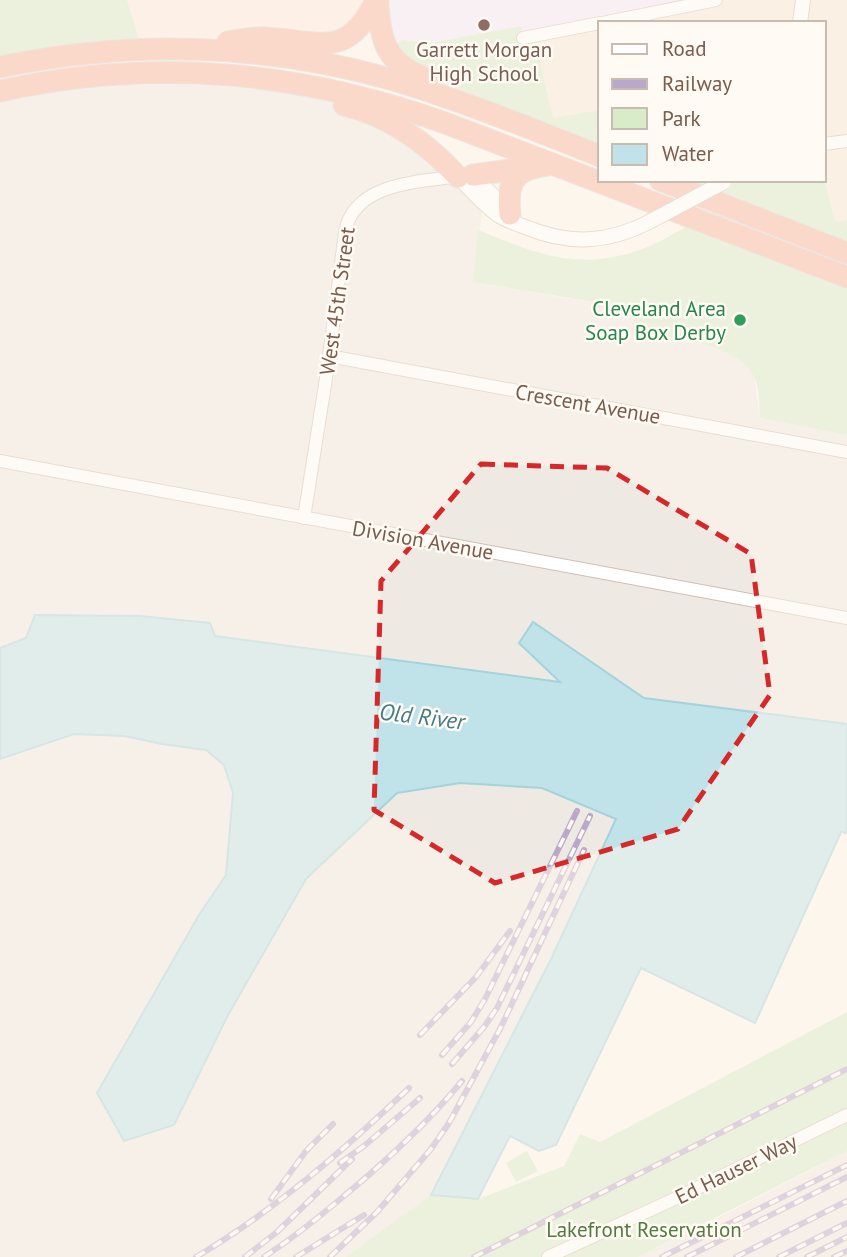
<svg xmlns="http://www.w3.org/2000/svg" width="847" height="1257" viewBox="0 0 847 1257" font-family="'PT Sans',sans-serif">
<style>
.residential{fill:#f5e8da}
.commercial{fill:#fde8e0}
.industrial{fill:#efe9e4}
.education{fill:#f3e8fa}
.green{fill:#d8ecc9}
.water{fill:#bfe3e8;stroke:#a5d3da;stroke-width:2}
.lines{fill:none;stroke-linecap:round;stroke-linejoin:round}
.minor-casing{stroke:#d1beb0;stroke-width:14}
.tertiary-casing{stroke:#d1beb0;stroke-width:16}
.motorway-casing{stroke:#dad1cd;stroke-width:23}
.minor{stroke:#fff;stroke-width:12}
.tertiary{stroke:#fff;stroke-width:14}
.motorway{stroke:#f7b7a3;stroke-width:21}
.rail-casing{stroke:#b9a8c9;stroke-width:6}
.rail{stroke:#fffaf3;stroke-width:3.5;stroke-dasharray:10;stroke-linecap:butt}
.tertiary-bridge-casing{stroke:#d1beb0;stroke-width:16;stroke-linecap:butt}
.tertiary-bridge{stroke:#fff;stroke-width:14}
.marked{fill:none;stroke:#d62828;stroke-width:5;stroke-dasharray:14 9;stroke-linejoin:round}
.education-dot{fill:#8d6e63;stroke:#fffaf3;stroke-width:2.5}
.leisure-dot{fill:#2e9e5b;stroke:#fffaf3;stroke-width:2.5}
.labels{text-anchor:middle;dominant-baseline:central;stroke-width:5;stroke-linejoin:round;paint-order:stroke}
.education-label{font-size:21px;fill:#785e54;stroke:#fffaf3}
.street-label{font-size:21px;fill:#7a5c4d;stroke:#fffaf3}
.leisure-label{font-size:21px;fill:#27864d;stroke:#fffaf3;text-anchor:end}
.park-label{font-size:21px;fill:#537a41;stroke:#fffaf3}
.water-label{font-size:23px;font-style:italic;fill:#437c86;stroke:#fffaf3}
</style>
<rect width="100%" height="100%" fill="#fdf6ec"/>
<g class="residential">
<polygon points="716,0 847,0 847,220 836,222 834,218 824,178 824,23 602,23"/>
<polygon points="600,23 600,110 553,119 534,36"/>
</g>
<polygon class="commercial" points="127,0 376,0 354,33 142,49"/>
<g class="industrial">
<polygon points="180,84 240,87 297,94 362,110 483,203 473,282 635,310 632,331 711,346 738,357 754,375 760,418 847,435 847,724 644,698 533,622 561,682 215,636 209,623 140,616 35,615 26,638 0,648 0,91 25,86"/>
<polygon points="74,734 124,736 162,744 206,750 224,765 233,793 226,875 199,915 174,1125 228,1015 306,879 397,793 460,783 542,788 616,819 552,957 431,1195 345,1257 0,1257 0,759"/>
<polygon points="847,1151 847,1257 638,1257 749,1202"/>
</g>
<polygon class="education" points="378,0 716,0 523,38 520,27 430,43 402,40 388,52"/>
<g class="green">
<polygon points="0,0 127,0 142,49 0,67"/>
<polygon points="521,26 524,38 534,36 553,118 600,110 600,156 503,107 421,77 388,52 402,40 430,43"/>
<polygon points="824,178 834,218 836,222 847,220 847,253 660,180 824,180"/>
<path d="M688,226L847,289V435L760,418C759,405 760,386 753,375C734,341 667,338 632,331L635,309L473,282L478,230C535,253 577,272 639,250C656,245 672,234 688,226Z"/>
<polygon points="847,1012 847,1151 638,1257 345,1257 431,1195 478,1199 564,1166 580,1134 600,1142"/>
<polygon points="527,1151 538,1171 516,1182 506,1163"/>
</g>
<polygon class="water" points="35,615 140,616 210,623 215,636 560,682 519,643 533,622 644,698 847,724 847,833 841,832 755,1023 641,968 556,1145 539,1151 510,1136 478,1199 431,1195 552,957 616,819 542,788 460,783 397,793 306,879 228,1015 174,1125 124,1141 97,1093 199,915 226,875 233,793 224,765 206,750 162,744 124,736 74,734 0,759 0,648 26,638"/>
<g class="lines">
<g class="minor-casing">
<g id="minor">
<polyline points="602,23 716,0"/>
<polyline points="523,38 600,23"/>
<polyline points="824,144 847,141"/>
<polyline points="329,356 847,452"/>
<polyline points="0,461 847,618"/>
<path d="M304,518L327,372L345,232C354,182 420,182 460,176"/>
<polyline points="548,1257 681,1196 847,1115"/>
</g>
</g>
<g class="tertiary-casing">
<g id="tertiary">
<polyline points="800,23 803,0"/>
<polyline points="473,175 511,214"/>
<path d="M458,177C471,190 483,204 498,215C507,221 517,224 528,228C570,245 608,243 649,222"/>
</g>
</g>
<g class="motorway-casing">
<g id="motorway">
<path d="M378,0C379,41 387,65 428,79"/>
<path d="M228,42C241,40 254,37 266,38C319,41 348,60 376,0"/>
<path d="M0,67C129,40 263,43 390,79C461,100 532,129 600,156"/>
<path d="M0,91C155,57 300,71 448,124L847,277"/>
<path d="M344,105C390,116 427,143 458,177"/>
<polyline points="473,175 526,168"/>
<polyline points="660,180 847,253"/>
<path d="M510,214C506,175 518,169 553,164"/>
</g>
</g>
<use href="#minor" class="minor"/>
<use href="#tertiary" class="tertiary"/>
<use href="#motorway" class="motorway"/>
<g class="rail-casing">
<g id="rail">
<polyline points="420,1035 476,977 510,931"/>
<polyline points="442,1055 471,1022 485,999 577,811"/>
<polyline points="452,1064 484,1027 497,1008 590,816"/>
<polyline points="340,1163 364,1146 420,1098"/>
<polyline points="271,1199 306,1151 333,1124"/>
<path d="M196,1257C274,1211 344,1150 409,1088"/>
<polyline points="245,1257 277,1232 352,1159"/>
<path d="M264,1257C290,1240 314,1221 338,1201C383,1164 425,1126 462,1081"/>
<polyline points="296,1257 364,1215"/>
<polyline points="330,1257 377,1212 431,1149 449,1123 501,1027 584,850"/>
<polyline points="474,1257 847,1069"/>
<polyline points="662,1257 847,1165"/>
<polyline points="687,1257 847,1177"/>
<polyline points="736,1257 847,1201"/>
<polyline points="779,1257 847,1223"/>
<polyline points="807,1257 847,1237"/>
<polyline points="834,1257 847,1251"/>
</g>
</g>
<use href="#rail" class="rail"/>
<g class="tertiary-bridge-casing">
<polyline id="tertiary-bridge" points="649,222 724,182"/>
</g>
<use href="#tertiary-bridge" class="tertiary-bridge"/>
</g>
<path d="M0 0H847V1257H0ZM481,464L607,468L751,554L770,695L678,829L495,883L374,810L381,581Z" fill="#fdf6ec" fill-opacity=".55" fill-rule="evenodd"/>
<path class="marked" d="M481,464L607,468L751,554L770,695L678,829L495,883L374,810L381,581Z"/>
<circle class="education-dot" cx="484" cy="25" r="7"/>
<circle class="leisure-dot" cx="740" cy="320" r="7"/>
<g class="labels">
<g class="education-label">
<text x="484" y="49">Garrett Morgan<tspan x="484" dy="24">High School</tspan></text>
</g>
<g class="street-label">
<text transform="translate(337 301) rotate(-82)">West 45th Street</text>
<text transform="translate(588 404) rotate(10)">Crescent Avenue</text>
<text transform="translate(423 540) rotate(10)">Division Avenue</text>
<text transform="translate(736 1169) rotate(-26)">Ed Hauser Way</text>
</g>
<g class="leisure-label">
<text x="726" y="308">Cleveland Area<tspan x="726" dy="24">Soap Box Derby</tspan></text>
</g>
<g class="park-label">
<text x="644" y="1229">Lakefront Reservation</text>
</g>
<g class="water-label">
<text transform="translate(422 716) rotate(7)">Old River</text>
</g>
</g>
<rect x="598" y="21" width="228" height="161" fill="#fffaf3" stroke="#cabbb1" stroke-width="2"/>
<rect x="612" y="44" width="35" height="10" fill="#ffffff" stroke="#cabbb1" stroke-width="2"/>
<text x="662" y="56" font-size="21" fill="#7a5c4d">Road</text>
<rect x="612" y="79" width="35" height="10" fill="#b9a8c9" stroke="#cabbb1" stroke-width="2"/>
<text x="662" y="91" font-size="21" fill="#7a5c4d">Railway</text>
<rect x="612" y="108" width="35" height="21" fill="#d8ecc9" stroke="#cabbb1" stroke-width="2"/>
<text x="662" y="126" font-size="21" fill="#7a5c4d">Park</text>
<rect x="612" y="144" width="35" height="21" fill="#bfe3e8" stroke="#cabbb1" stroke-width="2"/>
<text x="662" y="161" font-size="21" fill="#7a5c4d">Water</text>
</svg>
